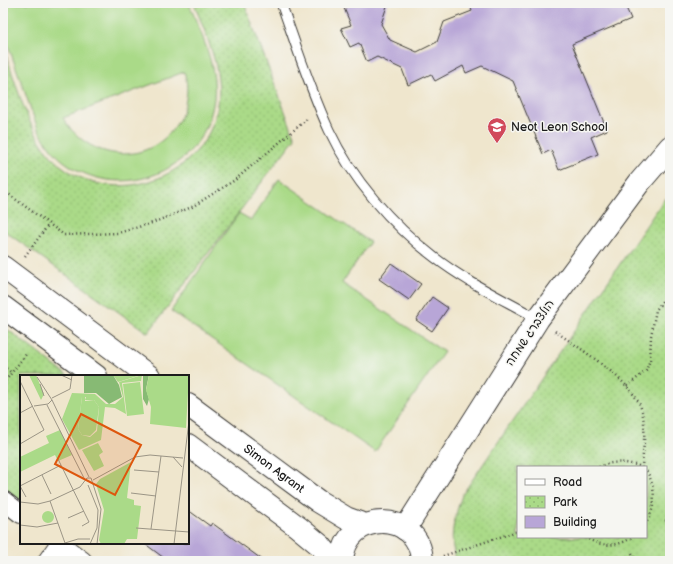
<svg xmlns="http://www.w3.org/2000/svg" width="673" height="564" viewBox="0 0 673 564" font-family="'Balsamiq Sans','Playpen Sans Hebrew',sans-serif">
<style>
.park{fill:url(#park-dots);stroke:#637b52;fill-rule:evenodd}
.pitch{fill:#aada88;stroke:#637b52;fill-rule:evenodd}
.building{fill:#b8a6d7}
.lines{fill:none;stroke-linecap:round;stroke-linejoin:round}
.lane-casing{stroke:#3c3a37;stroke-width:11}
.street-casing{stroke:#3c3a37;stroke-width:20}
.secondary-casing{stroke:#3c3a37;stroke-width:24}
.path{stroke:#3c3a37;stroke-width:2.5;stroke-dasharray:1 3;stroke-linecap:butt}
.lane{stroke:#fff;stroke-width:9}
.street{stroke:#fff;stroke-width:18}
.secondary{stroke:#fff;stroke-width:22}
.labels{text-anchor:middle;dominant-baseline:central;stroke-width:3;stroke-linejoin:round;paint-order:stroke}
.poi-label{font-size:12px;fill:#1c1c1c;stroke:#f6f6f2;text-anchor:start}
.street-label{font-size:12px;fill:#1c1c1c;stroke:#f6f6f2}
.inset-road{fill:none;stroke:#9b9586;stroke-width:1}
.view{fill:#de560d;fill-opacity:0.15;stroke:#de560d;stroke-width:2}
.inset-edge{fill:none;stroke:#1c1c1c;stroke-width:2}
</style>
<defs>
<pattern id="park-dots" width="8" height="8" patternUnits="userSpaceOnUse"><rect width="8" height="8" fill="#aada88"/><path d="M2 2h.1M6 6h.1" fill="none" stroke="#92ba75" stroke-width="1.8" stroke-linecap="round"/></pattern>
</defs>
<rect width="100%" height="100%" fill="#f6f6f2"/>
<filter id="ink" filterUnits="userSpaceOnUse"><feTurbulence type="fractalNoise" baseFrequency=".025" numOctaves="2"/><feDisplacementMap in="SourceGraphic" scale="8" xChannelSelector="R" yChannelSelector="G"/><feConvolveMatrix kernelMatrix="1 2 1 2 8 2 1 2 1" color-interpolation-filters="sRGB"/></filter>
<filter id="wash" filterUnits="userSpaceOnUse"><feTurbulence type="fractalNoise" baseFrequency=".012" numOctaves="4" result="noise"/><feDisplacementMap in="SourceGraphic" scale="16" xChannelSelector="R" yChannelSelector="G"/><feGaussianBlur stdDeviation="0.9" result="paint"/><feColorMatrix in="noise" values="0 0 0 0 0 0 0 0 0 0 0 0 0 0 0 0 0 1.4 0 .05"/><feComposite in="paint" operator="in"/></filter>
<g filter="url(#wash)">
<rect width="100%" height="100%" fill="#efe6cd"/>
<g class="park">
<path d="M194,3H244L295,138L148,333L3,230V46C15,79 27,130 51,156C104,214 206,182 218,105C223,69 206,36 194,3Z"/>
<path d="M665,198L670,212V561H457C447,538 455,517 462,495ZM518,467H646V537H518Z"/>
<polygon points="3,326 68,376 21,376 21,511 13,521 3,514"/>
</g>
<g class="pitch">
<path d="M3,3H189C201,35 220,70 213,105C201,171 124,202 69,165C55,156 46,143 38,129L3,31ZM184,72C189,86 187,100 182,114C158,167 92,166 63,118Z"/>
<polygon points="279,179 370,242 342,283 444,352 375,452 171,311 239,213 251,220"/>
</g>
<g id="blocks">
<g class="building">
<polygon points="355,3 388,3 381,24 390,40 417,52 437,42 444,22 472,11 469,3 624,3 631,19 572,44 607,130 591,137 598,154 559,170 551,150 543,154 513,81 482,66 466,73 463,66 435,81 431,74 408,85 402,69 377,57 367,62 359,43 350,47 341,28 351,25 344,8"/>
<polygon points="391,263 421,284 409,300 379,279"/>
<polygon points="432,297 448,308 432,331 416,320"/>
<polygon points="188,510 210,526 212,523 264,561 168,561 144,543 188,543"/>
</g>
</g>
</g>
<g filter="url(#ink)">
<use href="#blocks" fill-opacity="0" stroke="#3c3a37" stroke-width="1"/>
<g class="lines">
<g class="lane-casing">
<path id="lane" d="M281,3C296,45 310,89 329,130C352,179 391,224 434,257C466,282 503,299 538,319"/>
</g>
<g class="street-casing">
<g id="street">
<polyline points="3,500 21,514"/>
<polyline points="59,543 83,561"/>
<polyline points="47,561 59,544"/>
</g>
</g>
<g class="secondary-casing">
<g id="secondary">
<polyline points="3,267 149,376"/>
<polyline points="3,307 96,376"/>
<path id="s1" d="M188,405L318,501L346,518L365,525"/>
<polyline points="188,445 298,527 321,546 333,561"/>
<polyline points="405,529 538,319 639,183 670,147"/>
<path d="M342,561C345,509 420,509 422,561"/>
</g>
</g>
<g class="path">
<polyline points="3,190 64,235 118,233 152,223 192,207 235,180 307,119"/>
<polyline points="25,256 49,224"/>
<path d="M555,331C579,348 626,377 639,403C648,422 643,447 642,467"/>
<polyline points="3,366 12,373"/>
<polyline points="3,384 27,353"/>
<polyline points="627,386 646,371 650,360 651,336 656,310 670,290"/>
<path d="M599,467C614,460 627,462 642,467"/>
<polyline points="665,520 670,522"/>
<path d="M585,537C624,564 673,515 646,470"/>
<polyline points="632,553 635,561"/>
<polyline points="443,556 518,531"/>
</g>
<use href="#lane" class="lane"/>
<use href="#street" class="street"/>
<use href="#secondary" class="secondary"/>
</g>
</g>
<defs>
<g id="school-pin" transform="scale(1)"><path d="M0 17L-7.5 6A9.5 9.5 0 1 1 7.5 6Z" fill="#d1495b" stroke="#f6f6f2"/><path d="M0-5L7-2L0 1L-7-2ZM-4 1L0 2.5L4 1V4Q0 6-4 4Z" fill="#fff"/></g>
</defs>
<g fill-rule="evenodd">
<use href="#school-pin" x="497" y="127"/>
</g>
<g class="labels">
<g class="poi-label">
<text x="511" y="127">Neot Leon School</text>
</g>
<g class="street-label">
<text transform="translate(530 333) rotate(-56)">הולצברג שמחה</text>
<text stroke="none"><textPath href="#s1" startOffset="107">Simon Agrant</textPath></text>
</g>
</g>
<g transform="translate(20 375)">
<rect width="169" height="169" fill="#efe6cd"/>
<path d="M93,0H121L98,7ZM22 142a6 6 0 1 1 12 0a6 6 0 1 1-12 0Z" fill="#aada88"/>
<path d="M64,0H93L99,10L102,22L89,29L76,18H64ZM123,0H129L126,14L129,24L127,31L123,24Z" fill="#87ba74"/>
<path d="M9,0H16L24,19L21,25ZM122,0L121,6L102,8L106,39L95,33L85,32L81,65L59,75L42,44L52,18L75,19L86,29H95L103,22L99,7ZM62,22H66L65,25H74L79,32L77,56L70,62L62,60L58,54ZM129,0H169L166,53L130,49L131,32L126,15ZM40,55L52,80L38,86L35,80L0,97V82L29,68L26,61ZM111,87L107,123L114,125V130L121,131L117,164H107L104,169H81L79,165L84,135L76,109L80,104Z" fill="#aada88" fill-rule="evenodd"/>
<path d="M120,7L124,39L107,41L103,9ZM62,22H65V26L74,25L79,32L76,55L70,61L62,60L58,54ZM78,68L83,77L79,80L84,91L74,96L62,75Z" fill="#aada88"/>
<path class="inset-road" d="M41,0L52,5M0,6L24,55L0,69M20,9L24,21M32,23L50,14L52,0M32,25L69,102M27,30L65,105M14,31L28,29L32,25L17,2M0,38L13,31M153,82L162,92M38,84L69,147L62,151M114,95L139,97M22,100L31,119M73,105L115,82L130,80L163,83M68,110L78,135L77,153L70,169M0,111L41,90M0,111L6,122M111,118L136,121M30,126L45,168M0,127L18,129L30,126L60,112L67,103H71L81,134L77,169M48,143L64,136M0,150L17,152L38,148M116,153L169,157M131,154L141,81M45,168L58,164H70M154,169L169,46"/>
<path class="view" d="M61,39L121,70L95,120L35,89Z"/>
<rect width="169" height="169" class="inset-edge"/>
</g>
<rect width="673" height="564" fill="none" stroke="#f6f6f2" stroke-width="16"/>
<rect x="517" y="466" width="130" height="72" fill="#f6f6f2" stroke="#9f9f9c"/>
<rect x="525" y="479" width="20" height="6" fill="#ffffff" stroke="#9f9f9c"/>
<text x="553" y="486" font-size="12" fill="#1c1c1c">Road</text>
<rect x="525" y="496" width="20" height="12" fill="url(#park-dots)" stroke="#9f9f9c"/>
<text x="553" y="506" font-size="12" fill="#1c1c1c">Park</text>
<rect x="525" y="516" width="20" height="12" fill="#b8a6d7" stroke="#9f9f9c"/>
<text x="553" y="526" font-size="12" fill="#1c1c1c">Building</text>
</svg>
